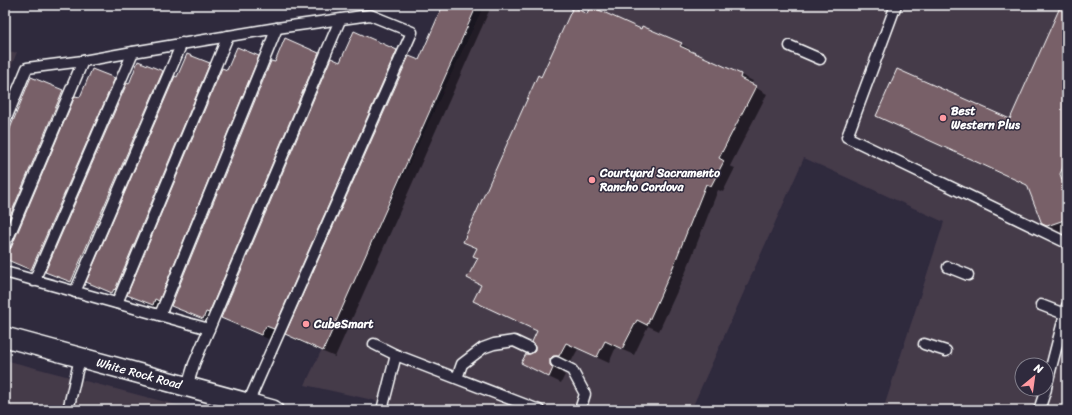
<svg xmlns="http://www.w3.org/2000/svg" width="1072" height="415" viewBox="0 0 1072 415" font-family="Sriracha,sans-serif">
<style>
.built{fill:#453a4a;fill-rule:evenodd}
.shadow{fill:#0007}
.building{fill:#786068;stroke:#fff}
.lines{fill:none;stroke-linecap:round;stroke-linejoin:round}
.lane-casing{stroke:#fff;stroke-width:13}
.street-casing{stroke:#fff;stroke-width:22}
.lane{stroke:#2f2a3d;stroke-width:10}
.street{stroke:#2f2a3d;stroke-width:19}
.poi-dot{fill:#ff9aa2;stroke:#2f2a3d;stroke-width:1.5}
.labels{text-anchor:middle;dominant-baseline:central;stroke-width:3;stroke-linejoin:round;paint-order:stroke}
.poi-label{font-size:12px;font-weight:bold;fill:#fff;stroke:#2f2a3d;text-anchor:start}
.street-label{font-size:12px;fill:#fff;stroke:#2f2a3d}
</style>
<rect width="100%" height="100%" fill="#2f2a3d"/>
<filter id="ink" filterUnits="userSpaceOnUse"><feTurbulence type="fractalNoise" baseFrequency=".025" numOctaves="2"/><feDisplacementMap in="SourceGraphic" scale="8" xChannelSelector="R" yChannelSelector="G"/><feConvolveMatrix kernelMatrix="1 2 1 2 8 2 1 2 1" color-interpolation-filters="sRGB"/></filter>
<g filter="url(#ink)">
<g class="built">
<path d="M484,5H1067V410H883L944,222L804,158L691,410H418L305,385ZM1022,365H1046V389H1022Z"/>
<polygon points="17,52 5,82 5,54"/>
<polygon points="5,360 196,410 5,410"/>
</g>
<g class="shadow">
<polygon points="444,5 482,5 490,9 335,357 298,341 286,334 285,335 278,331 273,341 233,324 221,317 221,319 218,318 215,325 184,312 172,305 275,64 319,53 331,61 341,63 396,51 409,58 419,61"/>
<polygon points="1062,5 1067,5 1067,230 1060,232 1043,223 1028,186 889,122 877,116 1010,120"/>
<polygon points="587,16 642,30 643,27 681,44 693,51 692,52 741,75 753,81 751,85 767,94 730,166 735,168 723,192 718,190 685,274 659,331 648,326 634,355 616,347 609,363 578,349 571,362 565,362 561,366 562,373 565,375 561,383 534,370 530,355 536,352 538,332 475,301 482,286 468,278 479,259 474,256 477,249 464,242 542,78"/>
<polygon points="258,57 268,62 162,310 138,300 129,294 228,71"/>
<polygon points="209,64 219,69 122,297 97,287 88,282 178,78"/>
<polygon points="163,72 172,77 81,287 56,277 46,271 130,85"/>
<polygon points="32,78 63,91 73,97 8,248 9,252 12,248 80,99 114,79 124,85 41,275 5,260 5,144"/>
</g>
<g class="building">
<polygon points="443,5 477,5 323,351 285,334 409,56 419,60"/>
<polygon points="1061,5 1067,5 1067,158 1060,174 1067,193 1067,219 1047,226 1042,224 1027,185 876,116 897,69 1010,119"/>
<polygon points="590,6 641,29 642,26 682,43 680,46 741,74 740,78 756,86 719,158 724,161 711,186 706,184 673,267 647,325 637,320 622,349 605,341 597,357 566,343 559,356 553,356 550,359 550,365 553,368 549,377 521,363 526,354 530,354 535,351 535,347 532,342 537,331 473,301 481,285 467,278 478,258 473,256 477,248 463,242 538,75 541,77 573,7 587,14"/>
<polygon points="354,31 397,50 274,329 266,326 261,335 221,318 331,58 340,62"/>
<polygon points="285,38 319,53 209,313 206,312 203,319 171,306 271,61 275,62"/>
<polygon points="237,47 259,56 159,301 155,299 153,305 127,295 222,68 227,70"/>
<polygon points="187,54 210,63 115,290 114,289 112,293 86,282 175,76 177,77"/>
<polygon points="138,61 163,71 71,282 45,272 127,83 129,84"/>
<polygon points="92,69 115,78 31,270 5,259 5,251 9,250 11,248 75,96 80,97"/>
<polygon points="31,77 63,90 5,228 5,141"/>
</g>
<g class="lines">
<g class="lane-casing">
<g id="lane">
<polyline points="896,5 847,137 1067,243"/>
<polyline points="790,46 820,59"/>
<polyline points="5,121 27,68 83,61 133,52 277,28 370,15 412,32 248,403"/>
<polyline points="5,245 83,61"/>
<polyline points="948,267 968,275"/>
<polyline points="5,272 209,329 194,364 187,387"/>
<polyline points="34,281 133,52"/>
<polyline points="75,292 182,43"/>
<polyline points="117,303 228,36"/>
<polyline points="1041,305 1067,315"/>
<polyline points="160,315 277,28"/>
<polyline points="209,329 340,20"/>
<polyline points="374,344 396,355 539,410"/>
<polyline points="924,344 946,351"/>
<polyline points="556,362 572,370 585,394 580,410"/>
<polyline points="457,378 462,364 483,348 494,344 514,341 529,348"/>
<polyline points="1046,387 1067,306"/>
<polyline points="68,410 80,358"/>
<polyline points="382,410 396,355"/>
<polyline points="1039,410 1046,389"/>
</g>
</g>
<g class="street-casing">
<g id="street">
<path id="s1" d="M5,337L273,410"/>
</g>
</g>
<use href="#lane" class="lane"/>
<use href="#street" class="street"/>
</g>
</g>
<g class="poi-dot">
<circle cx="943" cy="118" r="4"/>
<circle cx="592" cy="180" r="4"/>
<circle cx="306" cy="324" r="4"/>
</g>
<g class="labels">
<g class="poi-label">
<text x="951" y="111">Best<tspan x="951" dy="14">Western Plus</tspan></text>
<text x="600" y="173">Courtyard Sacramento<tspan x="600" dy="14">Rancho Cordova</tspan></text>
<text x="314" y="324">CubeSmart</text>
</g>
<g class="street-label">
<text stroke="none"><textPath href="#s1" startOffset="139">White Rock Road</textPath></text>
</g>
</g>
<rect width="1072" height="415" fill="none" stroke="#2f2a3d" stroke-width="20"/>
<rect x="10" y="10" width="1052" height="395" fill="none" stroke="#fff" stroke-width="1.5" filter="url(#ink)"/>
<g transform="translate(1034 377) rotate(29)"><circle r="19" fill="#2f2a3d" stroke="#827f8b"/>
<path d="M0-3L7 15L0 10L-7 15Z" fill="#ff9aa2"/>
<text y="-6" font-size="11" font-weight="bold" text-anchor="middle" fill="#ffffff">N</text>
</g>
</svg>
